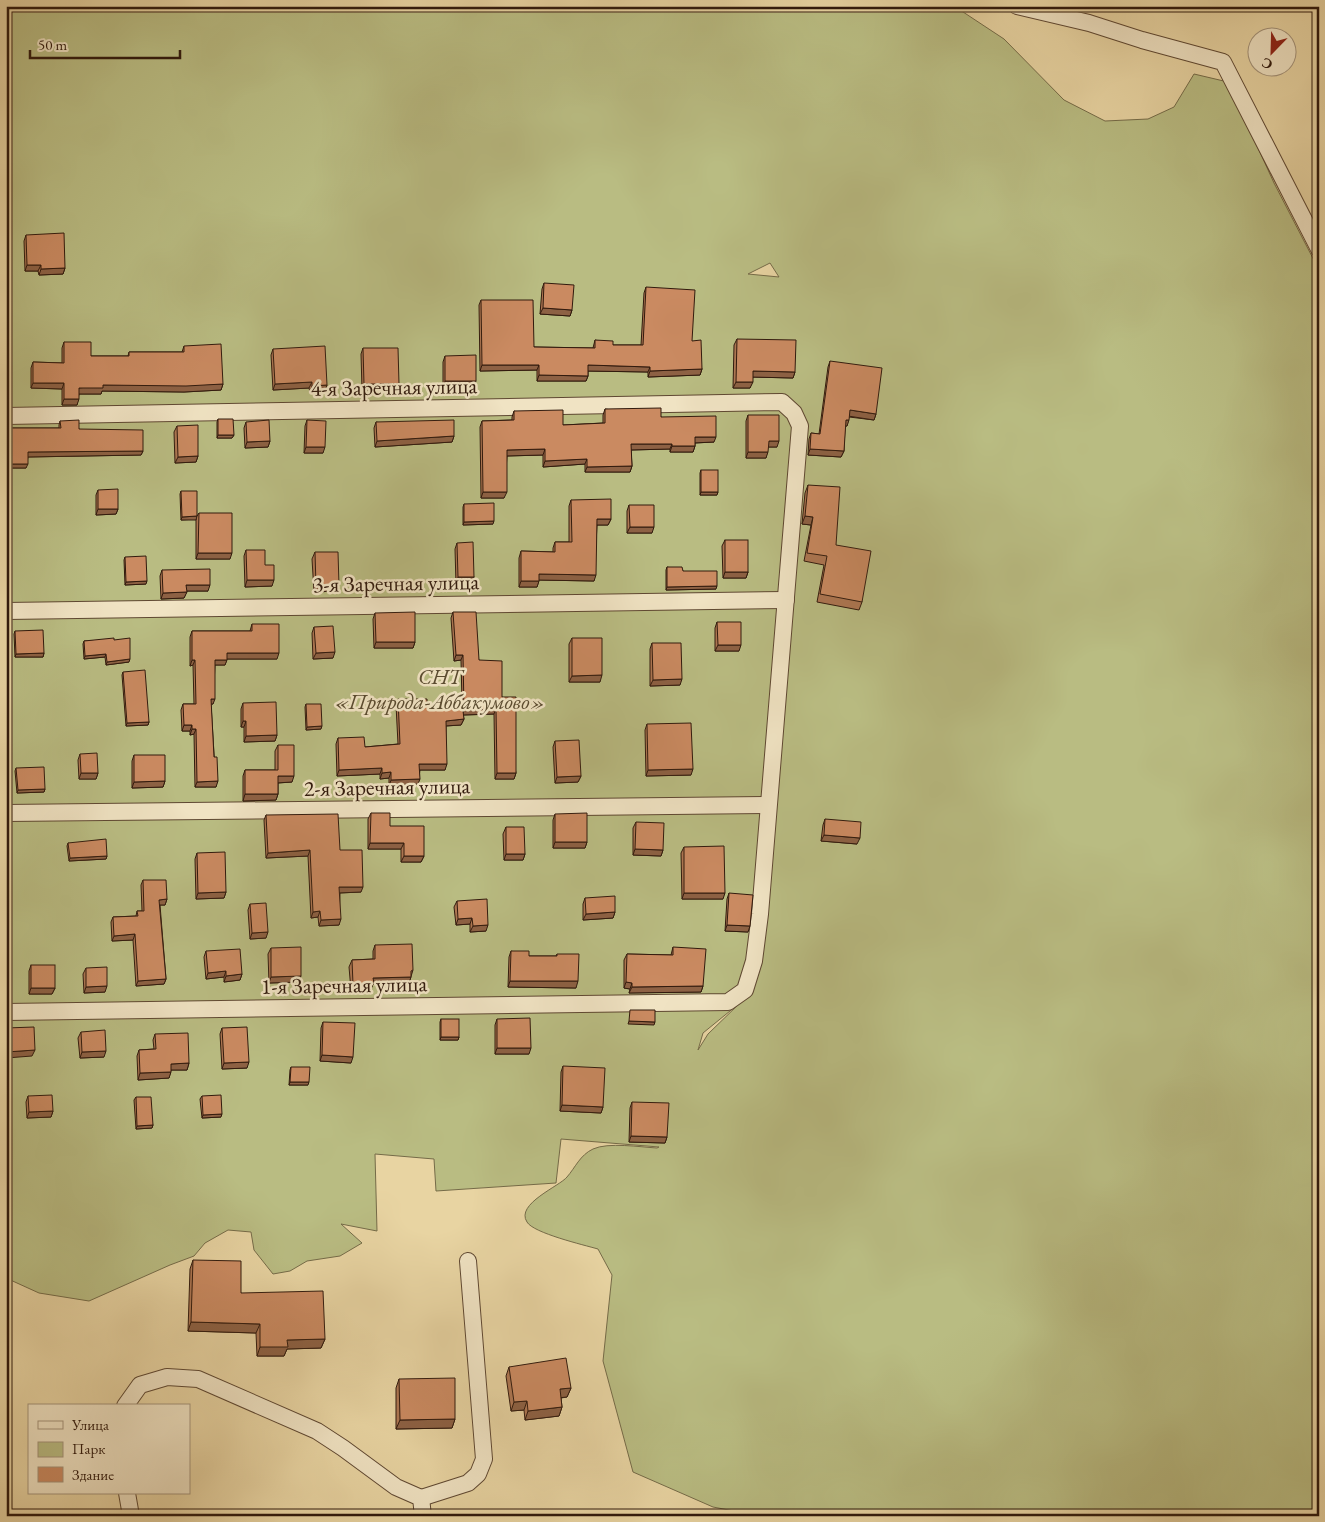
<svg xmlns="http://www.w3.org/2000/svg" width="1325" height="1522" viewBox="0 0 1325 1522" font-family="'EB Garamond',serif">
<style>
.green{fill:#b9bc82;stroke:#756b48;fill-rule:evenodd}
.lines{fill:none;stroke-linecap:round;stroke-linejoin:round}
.minor-casing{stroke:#5f4832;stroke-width:18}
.minor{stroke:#f0e3c3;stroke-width:16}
.wall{fill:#ae7753;stroke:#311a0d}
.shaded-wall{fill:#8d6144;stroke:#311a0d}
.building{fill:#ca8a61;stroke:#311a0d}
.labels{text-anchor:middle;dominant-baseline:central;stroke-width:5;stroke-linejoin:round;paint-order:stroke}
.street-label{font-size:22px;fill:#311a0d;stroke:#f0e3c3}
.park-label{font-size:22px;font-style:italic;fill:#5a4b30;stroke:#f0e3c3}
</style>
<rect width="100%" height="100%" fill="#e8d4a2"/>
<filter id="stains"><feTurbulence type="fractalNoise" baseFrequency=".004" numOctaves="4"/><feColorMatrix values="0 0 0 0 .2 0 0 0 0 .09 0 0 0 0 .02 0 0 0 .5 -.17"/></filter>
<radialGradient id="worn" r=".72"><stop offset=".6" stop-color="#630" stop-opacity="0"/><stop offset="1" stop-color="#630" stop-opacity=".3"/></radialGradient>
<path class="green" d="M6,6H954L1004,39L1064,100L1105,121L1148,119L1174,107L1194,74L1228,82L1274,183L1319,270V1516H760L713,1507L633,1472L603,1361L612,1275L598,1249C584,1245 533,1233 527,1222C515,1204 560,1186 567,1177C575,1168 580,1155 593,1149C608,1142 640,1147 657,1148L659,1147L561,1139L556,1183L436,1191L434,1159L375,1154L377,1231L341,1224L362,1243L340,1256L307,1261L290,1271L273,1274L254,1250L251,1232L228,1230L205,1243L194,1256L170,1265L89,1301L39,1293L6,1278ZM770,263L779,277L748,274ZM741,1002L708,1034L698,1050L703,1033Z"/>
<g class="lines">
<g class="minor-casing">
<g id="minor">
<polyline points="1017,6 1089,23 1142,40 1223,62 1319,249"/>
<polyline points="6,416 782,402 794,413 800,426 760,914 754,961 745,990 728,1002 6,1012"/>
<polyline points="6,611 786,600"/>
<polyline points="6,813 768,805"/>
<polyline points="125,1406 140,1385 167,1377 198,1379 317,1431 343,1448 396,1487 421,1498 423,1516"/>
<polyline points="127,1493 131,1516"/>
<polyline points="421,1498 468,1483 478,1474 484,1459 468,1261"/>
</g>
</g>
<use href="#minor" class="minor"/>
</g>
<g class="wall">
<polygon points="26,235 65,268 63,274 39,275 38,271 25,271 24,241"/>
<polygon points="544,283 572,310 570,316 540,314 542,289"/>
<polygon points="646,287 692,341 702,369 700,375 648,377 648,372 588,371 588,376 586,381 537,381 537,370 480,371 479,305 481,300 534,347 593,348 595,340 613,345 641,345 644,293"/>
<polygon points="737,339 795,372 793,378 753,377 750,388 733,388 734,345"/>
<polygon points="64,342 91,356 128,356 129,352 182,352 184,346 223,384 221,390 184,392 102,391 101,394 79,394 77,405 62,405 62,389 31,388 31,368 33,362 62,363 62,348"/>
<polygon points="363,348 399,384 396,390 362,390 361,354"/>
<polygon points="273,349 327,385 325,391 310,392 309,388 273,390 271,355"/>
<polygon points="445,356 474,387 443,387 443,362"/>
<polygon points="830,361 876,414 874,420 849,417 847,426 845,426 844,451 841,457 808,455 809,439 811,433 819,434 828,367"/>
<polygon points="605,409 661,417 714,442 695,443 695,446 693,452 670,452 670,449 631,450 632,466 630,472 585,472 585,464 543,467 543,455 507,456 504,498 481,498 480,427 482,421 512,420 512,417 514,411 563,425 603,423 603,415"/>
<polygon points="748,415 777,447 768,447 766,458 746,458 746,421"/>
<polygon points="218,419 234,435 232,438 217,438 217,422"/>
<polygon points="307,420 323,453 304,453 305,426"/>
<polygon points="60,421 79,429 143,451 141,455 28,457 26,468 7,468 7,432 8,428 59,428 59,425"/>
<polygon points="246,422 270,441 268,447 245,448 244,428"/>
<polygon points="376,422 454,436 452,442 375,447 374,428"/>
<polygon points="177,426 198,456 196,462 175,463 174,432"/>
<polygon points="701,470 717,495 700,495 700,473"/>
<polygon points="808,485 862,602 859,610 817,602 824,565 804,561 811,525 802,524 805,493"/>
<polygon points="98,490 118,509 116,514 96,515 96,495"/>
<polygon points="181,491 197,516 199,513 230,559 196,559 196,519 181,520 180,494"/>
<polygon points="571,500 611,519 608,525 597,525 594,581 539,580 537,587 519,587 519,558 521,551 553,552 553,548 555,542 569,542 569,506"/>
<polygon points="464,504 493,524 463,525 463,507"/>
<polygon points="629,505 652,533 627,533 627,511"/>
<polygon points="725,540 748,572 746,578 723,578 722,546"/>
<polygon points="457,543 474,577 472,583 456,584 455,549"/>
<polygon points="246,550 265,565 272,586 245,587 244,556"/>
<polygon points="315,552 337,591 314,592 312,559"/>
<polygon points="125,557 146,584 125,585 124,560"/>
<polygon points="667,567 683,571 716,589 666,590 666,570"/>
<polygon points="162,570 208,591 187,591 184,598 161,599 160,576"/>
<polygon points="453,612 479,660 502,697 516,773 514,779 495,779 494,714 463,715 464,719 461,725 446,726 445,770 420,770 418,784 389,786 389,778 380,779 380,774 337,776 336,744 338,738 365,747 398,744 396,705 398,699 427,707 462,703 461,660 454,661 451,618"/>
<polygon points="375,613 415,642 413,648 374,648 373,619"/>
<polygon points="717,622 739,651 715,651 715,628"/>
<polygon points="252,624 277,659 227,659 225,665 215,665 213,704 211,704 216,787 195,787 194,734 190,735 190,731 182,731 181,710 183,704 194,704 193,665 190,666 190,637 192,631 250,631"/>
<polygon points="314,627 333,658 313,659 312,633"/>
<polygon points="15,631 44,653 43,657 15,657 14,634"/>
<polygon points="572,638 600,682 569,682 569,644"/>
<polygon points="114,640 129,662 106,665 105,657 84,659 83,644 84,641"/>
<polygon points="652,643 680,685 650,686 650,649"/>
<polygon points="123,672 149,722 148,725 126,726 122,675"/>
<polygon points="243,703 277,735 275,741 244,742 244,727 241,727 241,709"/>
<polygon points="306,704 321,729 306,730 305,707"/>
<polygon points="647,724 691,775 646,776 645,730"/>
<polygon points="555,741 581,776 578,782 555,783 553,747"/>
<polygon points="278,745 292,782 278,783 278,794 276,800 243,801 243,776 245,770 275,770 275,751"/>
<polygon points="80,754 98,773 96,779 79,779 78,760"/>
<polygon points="134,755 165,781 163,787 132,788 132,761"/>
<polygon points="16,768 45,789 44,792 17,793 15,771"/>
<polygon points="371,813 390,826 424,856 421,862 401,862 401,849 368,849 368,819"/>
<polygon points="555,814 587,842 585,848 553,848 553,820"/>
<polygon points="266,815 340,850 361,892 340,893 339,925 319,926 318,917 311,918 308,856 266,858 264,820"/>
<polygon points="825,819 857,844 821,841 823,825"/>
<polygon points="636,822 663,850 661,856 633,855 633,828"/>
<polygon points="506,827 525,854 523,860 504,860 503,834"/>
<polygon points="68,843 107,856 106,859 69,861 67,846"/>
<polygon points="684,847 723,899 682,899 681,853"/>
<polygon points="197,853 226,892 224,898 196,899 195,859"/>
<polygon points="143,880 167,899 165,905 160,905 166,979 164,984 136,986 133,940 112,941 111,922 113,917 136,916 137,911 142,911 141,885"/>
<polygon points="729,893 748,932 725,931 727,899"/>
<polygon points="585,898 615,912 613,918 583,920 583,904"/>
<polygon points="457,901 486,931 470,932 470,924 456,925 454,907"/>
<polygon points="250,904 266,938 250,939 248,910"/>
<polygon points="375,945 413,970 409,983 373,984 371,989 351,990 349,967 352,960 373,959 373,951"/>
<polygon points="673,947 703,986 701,992 629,993 630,989 624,988 624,960 627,954 671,955"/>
<polygon points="271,948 299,982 269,983 268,954"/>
<polygon points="206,951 242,974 240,980 224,982 224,977 206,979 204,957"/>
<polygon points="511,951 529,956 556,956 557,954 576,988 508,987 509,957"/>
<polygon points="31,965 55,988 52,994 29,994 29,971"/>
<polygon points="86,968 105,992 84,993 83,974"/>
<polygon points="441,1019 459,1037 458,1040 440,1040 440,1022"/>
<polygon points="497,1019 529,1054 495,1054 495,1025"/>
<polygon points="323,1022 351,1063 320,1061 321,1028"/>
<polygon points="222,1028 247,1068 222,1069 220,1034"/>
<polygon points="81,1032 104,1057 80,1058 78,1038"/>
<polygon points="155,1034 189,1063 187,1070 171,1070 169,1078 138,1080 137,1056 139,1050 154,1049 153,1040"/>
<polygon points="563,1066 603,1107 601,1113 560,1111 561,1072"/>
<polygon points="291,1067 308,1085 289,1085 290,1070"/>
<polygon points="28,1096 53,1111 51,1117 27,1118 26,1102"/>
<polygon points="202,1096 221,1117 202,1118 200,1099"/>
<polygon points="136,1097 153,1125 152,1128 136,1129 134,1100"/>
<polygon points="632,1102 667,1137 665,1143 629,1142 630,1108"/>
<polygon points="193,1260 241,1293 325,1339 321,1348 287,1349 284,1356 257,1356 256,1333 188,1331 190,1269"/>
<polygon points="509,1367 571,1388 567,1397 561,1398 562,1407 559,1416 525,1420 524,1410 511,1411 506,1376"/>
<polygon points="399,1379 455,1419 452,1428 396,1429 396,1388"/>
</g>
<g class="shaded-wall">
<polygon points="27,265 41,265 38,271 25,271"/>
<polygon points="65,268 63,274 39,275 41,269"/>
<polygon points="543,308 572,310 570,316 540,314"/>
<polygon points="482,365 539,365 537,370 480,371"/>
<polygon points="588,365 650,367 648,372 586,371"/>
<polygon points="702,369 700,375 648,377 650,371"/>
<polygon points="753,371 795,372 793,378 750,377"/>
<polygon points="539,375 588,376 586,381 537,381"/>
<polygon points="445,381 476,381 474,387 443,387"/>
<polygon points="312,382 309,388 273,390 275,384"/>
<polygon points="736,382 753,382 750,388 733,388"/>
<polygon points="33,383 64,383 62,389 31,388"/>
<polygon points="223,384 221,390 184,392 102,391 101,394 77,394 79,388 103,385"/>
<polygon points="364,384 399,384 396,390 362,390"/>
<polygon points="327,385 325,391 310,392 312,386"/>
<polygon points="64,399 79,399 77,405 62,405"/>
<polygon points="850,410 876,414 874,420 848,416"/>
<polygon points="846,420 849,420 847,426 843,426"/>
<polygon points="218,435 234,435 232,438 217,438"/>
<polygon points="454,436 452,442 375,447 377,441"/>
<polygon points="695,437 716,437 714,442 693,443"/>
<polygon points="270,441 268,447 245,448 247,442"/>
<polygon points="769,441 779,441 777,447 766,447"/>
<polygon points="631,444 672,444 670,449 629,450"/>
<polygon points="672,446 695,446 693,452 670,452"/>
<polygon points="306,447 325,447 323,453 304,453"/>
<polygon points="545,449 543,455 505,456 507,450"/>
<polygon points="810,449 844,451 841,457 808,455"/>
<polygon points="143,451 141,455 26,457 28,452"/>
<polygon points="748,452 768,452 766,458 746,458"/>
<polygon points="198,456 196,462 175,463 178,457"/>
<polygon points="587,459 585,464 543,467 545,461"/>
<polygon points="8,464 28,464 26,468 7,468"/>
<polygon points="632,466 630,472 585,472 587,467"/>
<polygon points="483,492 507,492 504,498 481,498"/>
<polygon points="701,492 718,492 717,495 700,495"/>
<polygon points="98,509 118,509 116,514 96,515"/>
<polygon points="197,516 196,520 181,520 182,517"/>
<polygon points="805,516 813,517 811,525 802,524"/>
<polygon points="597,519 611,519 608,525 595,525"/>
<polygon points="494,521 493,524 463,525 464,522"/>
<polygon points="630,527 654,527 652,533 627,533"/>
<polygon points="198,553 232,553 230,559 196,559"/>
<polygon points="725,572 748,572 746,578 723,578"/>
<polygon points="539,574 596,575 594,581 537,580"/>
<polygon points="458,577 474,577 472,583 456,584"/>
<polygon points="247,580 274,580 272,586 245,587"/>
<polygon points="147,581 146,584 125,585 126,582"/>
<polygon points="521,581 539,581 537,587 519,587"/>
<polygon points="186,585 210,585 208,591 184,591"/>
<polygon points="339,585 337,591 314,592 316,586"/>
<polygon points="717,586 716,589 666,590 667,587"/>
<polygon points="187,592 184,598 161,599 163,593"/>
<polygon points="376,642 415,642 413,648 374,648"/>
<polygon points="718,645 741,645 739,651 715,651"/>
<polygon points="335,652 333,658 313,659 316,653"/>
<polygon points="44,653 43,657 15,657 16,654"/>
<polygon points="227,653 279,653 277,659 225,659"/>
<polygon points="106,654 105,657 84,659 85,656"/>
<polygon points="456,655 463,655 461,660 454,661"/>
<polygon points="130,659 129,662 106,665 107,662"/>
<polygon points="192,660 195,660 193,665 190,666"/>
<polygon points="215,660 227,660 225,665 213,665"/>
<polygon points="602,675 600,682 569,682 572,676"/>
<polygon points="682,679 680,685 650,686 653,680"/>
<polygon points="211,699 215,699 213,704 209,704"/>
<polygon points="496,709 494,714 462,715 464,710"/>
<polygon points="464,719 461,725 444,726 446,721"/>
<polygon points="243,721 246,721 244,727 241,727"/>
<polygon points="149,722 148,725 126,726 127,723"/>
<polygon points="184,725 192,725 190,731 182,731"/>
<polygon points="322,726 321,729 306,730 307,727"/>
<polygon points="192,729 196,729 194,734 190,735"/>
<polygon points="277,735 275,741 244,742 246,736"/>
<polygon points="419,764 447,764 445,770 417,770"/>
<polygon points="382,768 380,774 337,776 339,770"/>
<polygon points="693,769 691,775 646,776 648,770"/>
<polygon points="391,772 389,778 380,779 382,773"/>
<polygon points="81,773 98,773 96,779 79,779"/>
<polygon points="497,773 516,773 514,779 495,779"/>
<polygon points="278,776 294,776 292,782 276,783"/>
<polygon points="581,776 578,782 555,783 557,777"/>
<polygon points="420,779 418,784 389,786 391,780"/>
<polygon points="165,781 163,787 132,788 134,782"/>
<polygon points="218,781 216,787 195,787 197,782"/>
<polygon points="45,789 44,792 17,793 18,790"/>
<polygon points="245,794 278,794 276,800 243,801"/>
<polygon points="824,835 860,838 857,844 821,841"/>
<polygon points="555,842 587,842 585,848 553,848"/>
<polygon points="370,843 404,843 401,849 368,849"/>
<polygon points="635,849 663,850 661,856 633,855"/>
<polygon points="310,850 308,856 266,858 268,853"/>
<polygon points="506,854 525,854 523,860 504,860"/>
<polygon points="107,856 106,859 69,861 70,858"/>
<polygon points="404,856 424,856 421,862 401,862"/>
<polygon points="339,887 363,887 361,892 337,893"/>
<polygon points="226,892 224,898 196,899 198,893"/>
<polygon points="684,893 725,893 723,899 682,899"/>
<polygon points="167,899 165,905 157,905 159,900"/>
<polygon points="320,911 318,917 311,918 313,912"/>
<polygon points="615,912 613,918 583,920 586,914"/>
<polygon points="472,918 470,924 456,925 458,919"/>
<polygon points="341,919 339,925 319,926 321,920"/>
<polygon points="488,925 486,931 470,932 473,926"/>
<polygon points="727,925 750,926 748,932 725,931"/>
<polygon points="268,932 266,938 250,939 252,933"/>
<polygon points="135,934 133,940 112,941 114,936"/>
<polygon points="226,971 224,977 206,979 208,973"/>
<polygon points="242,974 240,980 224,982 226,976"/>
<polygon points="301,976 299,982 269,983 271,977"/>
<polygon points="411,977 409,983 373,984 371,989 351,990 353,984 373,978"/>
<polygon points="166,979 164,984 136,986 138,981"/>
<polygon points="510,981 578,981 576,988 508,987"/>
<polygon points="626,982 632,983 630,989 624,988"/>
<polygon points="107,986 105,992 84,993 86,987"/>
<polygon points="703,986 701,992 629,993 632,987"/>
<polygon points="31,988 55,988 52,994 29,994"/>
<polygon points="629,1021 655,1022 654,1025 628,1024"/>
<polygon points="441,1037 459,1037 458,1040 440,1040"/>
<polygon points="497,1048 531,1048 529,1054 495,1054"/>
<polygon points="35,1050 32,1056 6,1058 6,1052"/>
<polygon points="106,1051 104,1057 80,1058 82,1052"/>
<polygon points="322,1055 353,1057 351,1063 320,1061"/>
<polygon points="249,1062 247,1068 222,1069 224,1063"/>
<polygon points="189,1063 187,1070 169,1070 171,1064"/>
<polygon points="171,1072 169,1078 138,1080 140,1073"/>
<polygon points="290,1082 309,1082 308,1085 289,1085"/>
<polygon points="562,1105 603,1107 601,1113 560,1111"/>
<polygon points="53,1111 51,1117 27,1118 29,1112"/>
<polygon points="222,1114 221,1117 202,1118 203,1115"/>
<polygon points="153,1125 152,1128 136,1129 137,1126"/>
<polygon points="631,1136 667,1137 665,1143 629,1142"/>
<polygon points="191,1322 260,1324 256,1333 188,1331"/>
<polygon points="325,1339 321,1348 287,1349 284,1356 257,1356 260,1347 287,1340"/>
<polygon points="571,1388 567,1397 557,1398 560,1389"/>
<polygon points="527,1401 524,1410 511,1411 514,1402"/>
<polygon points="562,1407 559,1416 525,1420 528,1411"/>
<polygon points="455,1419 452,1428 396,1429 400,1420"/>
</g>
<g class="building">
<polygon points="64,233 65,268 41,269 41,265 27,265 26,235"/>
<rect x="6" y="281" width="2" height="32"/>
<polygon points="544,283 574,285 572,310 543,308"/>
<polygon points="646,287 695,290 692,341 701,340 702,369 650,371 650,367 588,365 588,376 539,375 539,365 482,365 481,300 533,300 534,347 595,348 595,340 613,341 613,345 643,345"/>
<polygon points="737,339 796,340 795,372 753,371 753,382 736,382"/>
<polygon points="64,342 91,342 91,356 129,356 129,352 184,352 184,346 221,344 223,384 186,386 103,385 103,388 79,388 79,399 64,399 64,383 33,383 33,362 64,363"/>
<polygon points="325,346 327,385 312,386 312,382 275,384 273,349"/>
<polygon points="363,348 398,348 399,384 364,384"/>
<polygon points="476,355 476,381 445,381 445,356"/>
<polygon points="830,361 882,368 876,414 850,410 849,420 846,420 844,451 810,449 811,433 820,434"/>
<polygon points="661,408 661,417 716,416 716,437 695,437 695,446 672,446 672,444 631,444 632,466 587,467 587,459 545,461 545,449 507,450 507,492 483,492 482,421 514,420 514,411 563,410 563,425 605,423 605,409"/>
<polygon points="748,415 779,415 779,441 769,441 768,452 748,452"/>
<polygon points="218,419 233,419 234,435 218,435"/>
<polygon points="79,420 79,429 143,430 143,451 28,452 28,464 8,464 8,428 61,428 60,421"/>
<polygon points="269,420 270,441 247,442 246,422"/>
<polygon points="307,420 326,421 325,447 306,447"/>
<polygon points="454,420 454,436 377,441 376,422"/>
<polygon points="198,425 198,456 178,457 177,426"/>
<rect x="701" y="470" width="17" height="22"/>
<polygon points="808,485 840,487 836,545 871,551 862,602 820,594 827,556 807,553 813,517 805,516"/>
<polygon points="118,489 118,509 98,509 98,490"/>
<polygon points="181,491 197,491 197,516 182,517"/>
<polygon points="611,499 611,519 597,519 596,575 539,574 539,581 521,581 521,551 555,552 555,542 572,542 571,500"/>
<polygon points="494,503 494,521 464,522 464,504"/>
<polygon points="629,505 654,505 654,527 630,527"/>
<polygon points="199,513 232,513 232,553 198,553"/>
<rect x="725" y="540" width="23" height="32"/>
<polygon points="473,542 474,577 458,577 457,543"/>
<polygon points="246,550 265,550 265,565 274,565 274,580 247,580"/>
<polygon points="315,552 338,552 339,585 316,586"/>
<polygon points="146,556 147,581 126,582 125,557"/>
<polygon points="667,567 682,567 683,571 717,571 717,586 667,587"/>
<polygon points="210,569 210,585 186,585 187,592 163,593 162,570"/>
<polygon points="415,612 415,642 376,642 375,613"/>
<polygon points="453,612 476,612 479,660 502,661 502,697 516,697 516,773 497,773 496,709 464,710 463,655 456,655"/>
<polygon points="717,622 741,622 741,645 718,645"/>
<polygon points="252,624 279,624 279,653 227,653 227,660 215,660 215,699 211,699 214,757 217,757 218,781 197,782 196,729 192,729 192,725 184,725 183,704 196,704 195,660 192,660 192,631 252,631"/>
<polygon points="333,626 335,652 316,653 314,627"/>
<polygon points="43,630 44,653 16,654 15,631"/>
<polygon points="114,638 114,640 130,638 130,659 107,662 106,654 85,656 84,641"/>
<polygon points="572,638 602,638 602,675 572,676"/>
<polygon points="652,643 681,643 682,679 653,680"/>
<polygon points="145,670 149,722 127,723 123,672"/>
<polygon points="398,699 427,699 427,707 462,703 464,719 446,721 447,764 419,764 420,779 391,780 391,772 382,773 382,768 339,770 338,738 364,737 365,747 400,744"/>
<polygon points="276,702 277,735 246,736 246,721 243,721 243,703"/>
<polygon points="306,704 321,704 322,726 307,727"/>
<polygon points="691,723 693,769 648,770 647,724"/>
<polygon points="579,740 581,776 557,777 555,741"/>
<polygon points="278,745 294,745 294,776 278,776 278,794 245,794 245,770 278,770"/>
<polygon points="97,753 98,773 81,773 80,754"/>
<polygon points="134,755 165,755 165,781 134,782"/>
<polygon points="44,767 45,789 18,790 16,768"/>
<polygon points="371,813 390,813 390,826 424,826 424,856 404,856 404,843 370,843"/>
<polygon points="587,813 587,842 555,842 555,814"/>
<polygon points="338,814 340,850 362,850 363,887 339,887 341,919 321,920 320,911 313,912 310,850 268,853 266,815"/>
<polygon points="825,819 861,822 860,838 824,835"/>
<polygon points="636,822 664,823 663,850 635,849"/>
<polygon points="506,827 524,827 525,854 506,854"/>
<polygon points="106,839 107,856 70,858 68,843"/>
<polygon points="724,846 725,893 684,893 684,847"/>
<polygon points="225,852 226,892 198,893 197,853"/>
<polygon points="143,880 166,880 167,899 159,900 166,979 138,981 135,934 114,936 113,917 138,916 137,911 144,911"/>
<polygon points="729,893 753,895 750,926 727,925"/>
<polygon points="615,896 615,912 586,914 585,898"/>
<polygon points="487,899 488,925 473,926 472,918 458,919 457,901"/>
<polygon points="266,903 268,932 252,933 250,904"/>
<polygon points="412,944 413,970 411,971 411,977 373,978 374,983 353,984 352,960 375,959 375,945"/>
<polygon points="301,947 301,976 271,977 271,948"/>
<polygon points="673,947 706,949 703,986 632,987 632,983 626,982 627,954 673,955"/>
<polygon points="240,949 242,974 226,976 226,971 208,973 206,951"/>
<polygon points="511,951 529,951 529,956 557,956 557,954 579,954 578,981 510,981"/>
<rect x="31" y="965" width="24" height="23"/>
<polygon points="107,967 107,986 86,987 86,968"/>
<polygon points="630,1010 655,1010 655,1022 629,1021"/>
<polygon points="530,1018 531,1048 497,1048 497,1019"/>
<rect x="441" y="1019" width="18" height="18"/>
<polygon points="323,1022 355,1023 353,1057 322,1055"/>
<polygon points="34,1027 35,1050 6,1052 6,1028"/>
<polygon points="247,1027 249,1062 224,1063 222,1028"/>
<polygon points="105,1030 106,1051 82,1052 81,1032"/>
<polygon points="188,1033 189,1063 171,1064 171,1072 140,1073 139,1050 156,1049 155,1034"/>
<polygon points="563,1066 605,1068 603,1107 562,1105"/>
<polygon points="291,1067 310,1067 309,1082 290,1082"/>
<polygon points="52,1095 53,1111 29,1112 28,1096"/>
<polygon points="221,1095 222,1114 203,1115 202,1096"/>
<polygon points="136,1097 151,1097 153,1125 137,1126"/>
<polygon points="632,1102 669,1103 667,1137 631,1136"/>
<polygon points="193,1260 241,1261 241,1293 323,1291 325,1339 287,1340 288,1347 260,1347 260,1324 191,1322"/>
<polygon points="566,1358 571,1388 560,1389 562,1407 528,1411 527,1401 514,1402 509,1367"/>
<polygon points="455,1378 455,1419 400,1420 399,1379"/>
</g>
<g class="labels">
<g class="street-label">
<text transform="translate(394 387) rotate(-1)">4-я Заречная улица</text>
<text transform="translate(396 583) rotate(-1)">3-я Заречная улица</text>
<text transform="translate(387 787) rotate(-1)">2-я Заречная улица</text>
<text transform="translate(344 985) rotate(-1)">1-я Заречная улица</text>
</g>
<g class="park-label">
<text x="440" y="676">СНТ<tspan x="440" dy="25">«Природа-Аббакумово»</tspan></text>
</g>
</g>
<rect width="1325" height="1522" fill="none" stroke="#e8d4a2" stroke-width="25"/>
<rect x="8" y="8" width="1310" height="1507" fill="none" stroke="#311a0d" stroke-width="2.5"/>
<rect x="12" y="12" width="1300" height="1497" fill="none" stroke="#311a0d"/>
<rect x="28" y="1404" width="162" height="90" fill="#f0e3c3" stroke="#a4937a"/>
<rect x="38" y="1421" width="25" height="8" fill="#f0e3c3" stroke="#a4937a"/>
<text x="72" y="1430" font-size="15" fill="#311a0d">Улица</text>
<rect x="38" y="1442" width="25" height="15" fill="#b9bc82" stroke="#a4937a"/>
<text x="72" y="1454" font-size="15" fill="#311a0d">Парк</text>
<rect x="38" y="1467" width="25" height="15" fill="#ca8a61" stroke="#a4937a"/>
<text x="72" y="1480" font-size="15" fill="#311a0d">Здание</text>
<g transform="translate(1272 52) rotate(203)"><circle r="24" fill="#f0e3c3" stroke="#a4937a"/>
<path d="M0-4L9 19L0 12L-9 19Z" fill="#8f2418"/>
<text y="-8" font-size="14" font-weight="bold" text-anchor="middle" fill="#311a0d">С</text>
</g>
<path d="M30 50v8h150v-8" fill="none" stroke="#311a0d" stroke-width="2.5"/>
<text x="38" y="50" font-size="15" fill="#311a0d" stroke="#f0e3c3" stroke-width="4" paint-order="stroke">50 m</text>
<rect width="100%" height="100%" filter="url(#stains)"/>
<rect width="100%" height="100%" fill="url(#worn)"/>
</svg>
